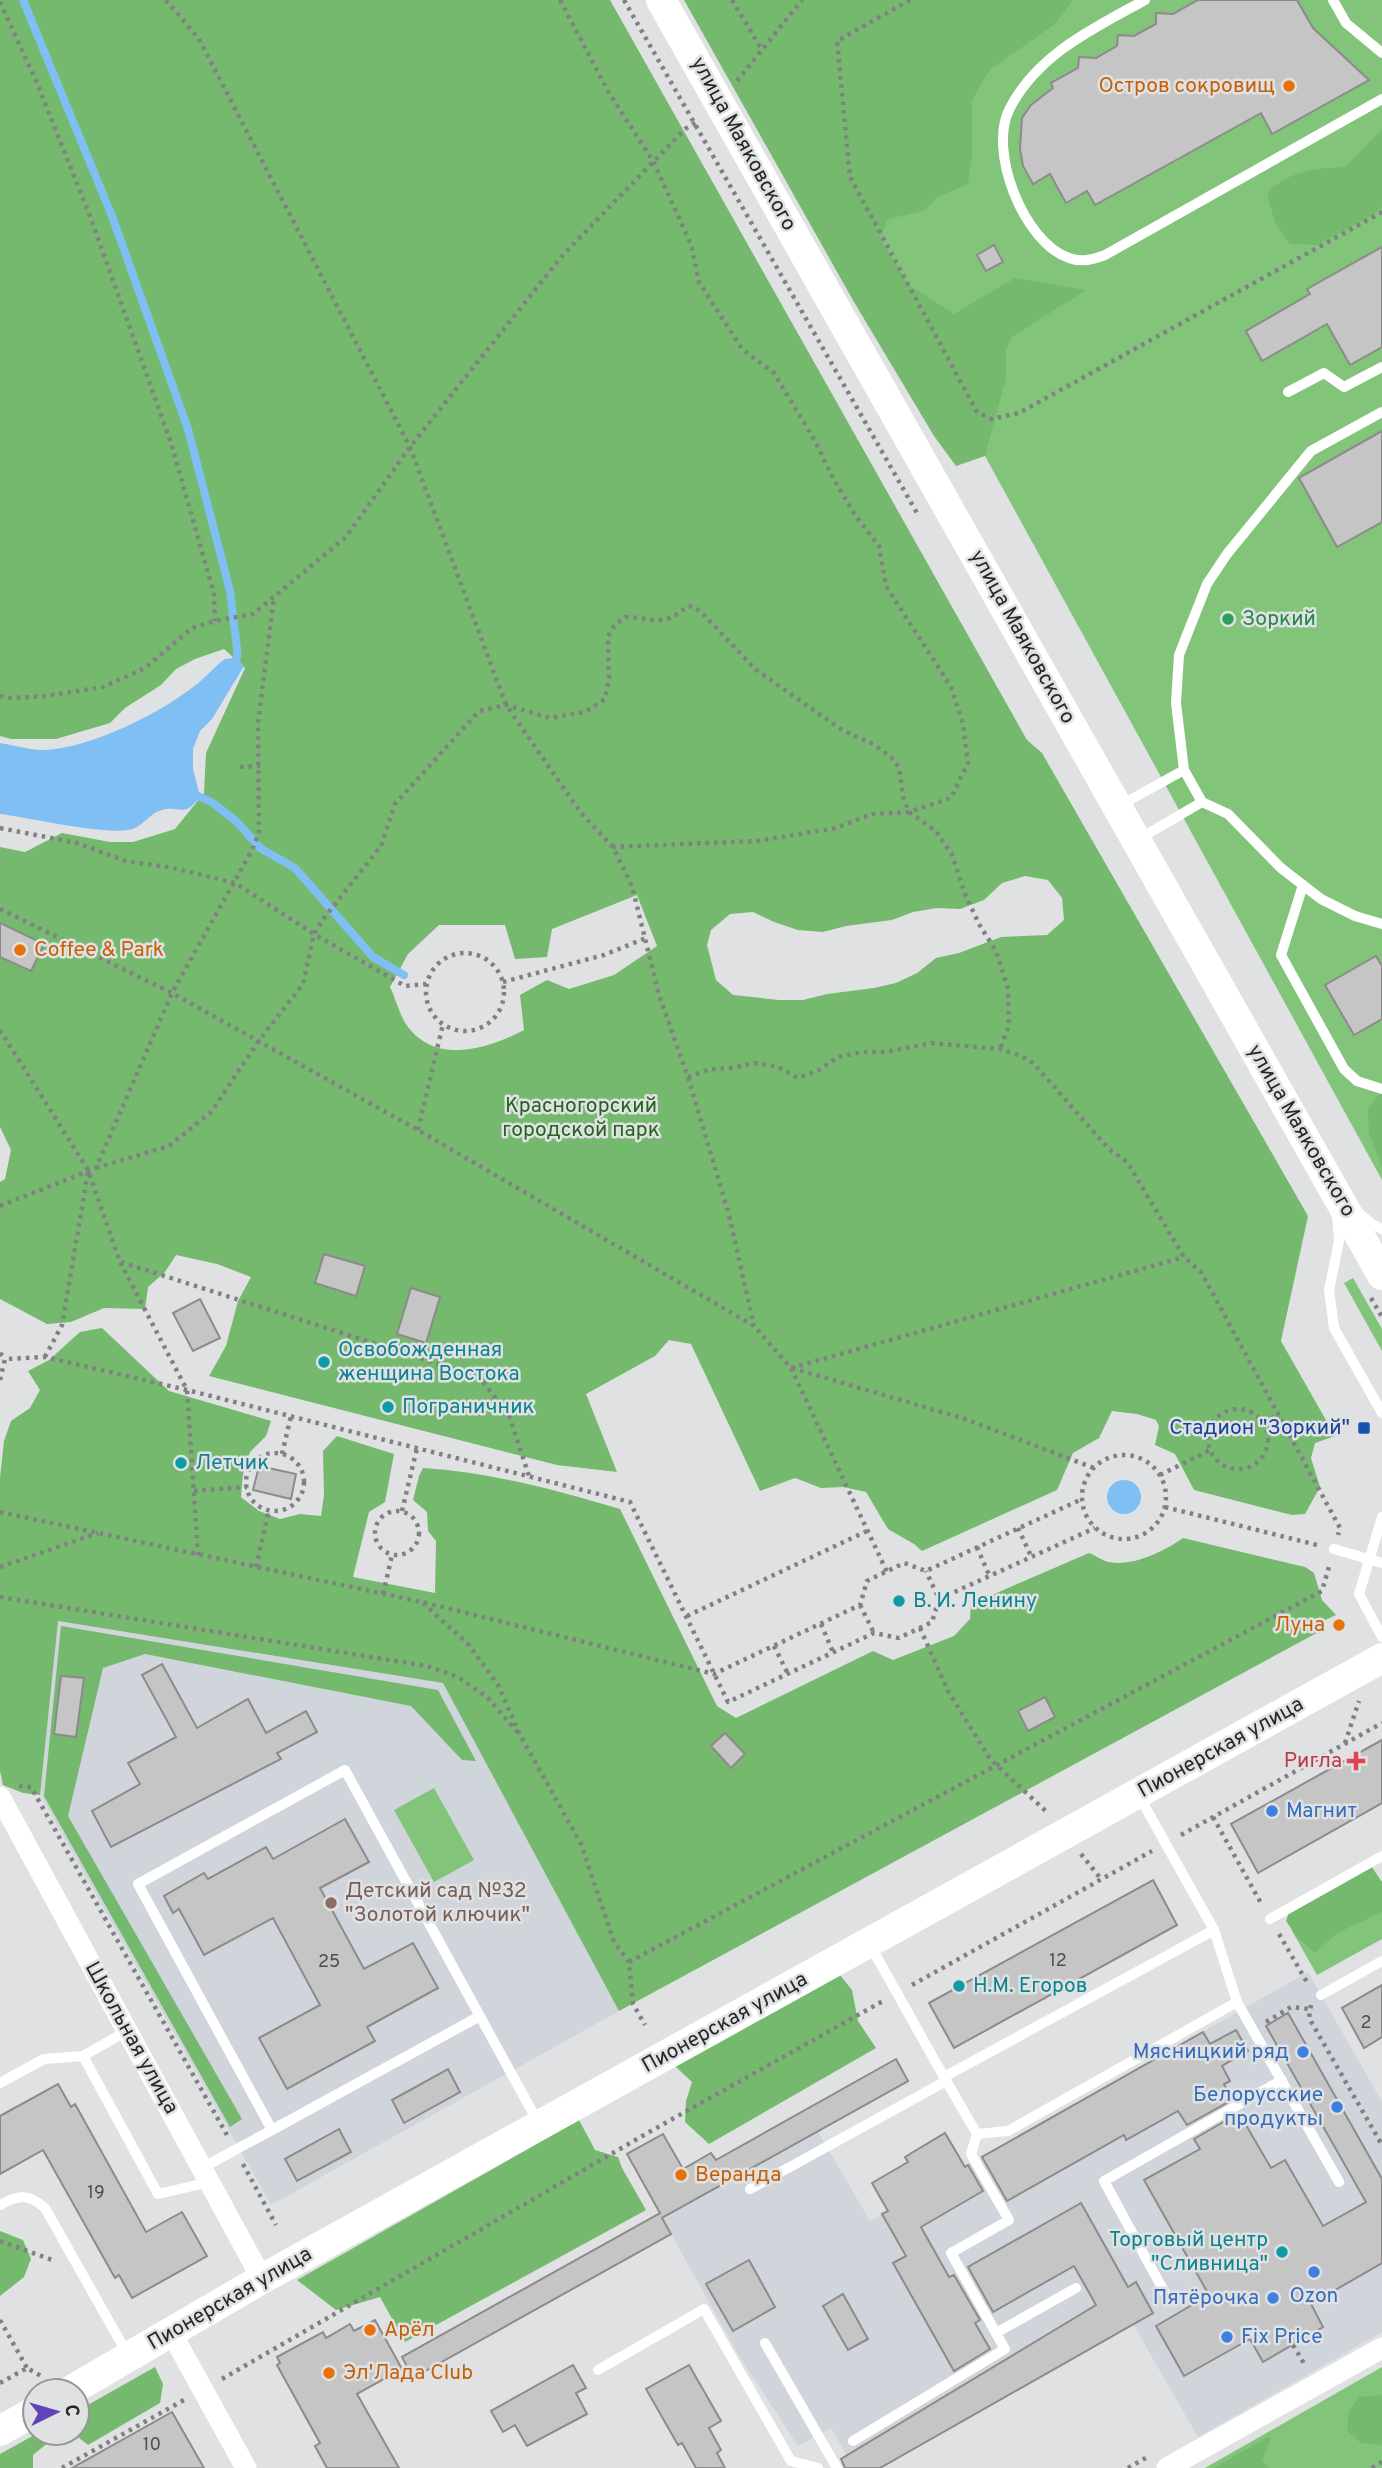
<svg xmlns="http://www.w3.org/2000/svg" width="1382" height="2468" viewBox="0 0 1382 2468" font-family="Overpass,sans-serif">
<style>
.built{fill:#cfd5db}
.green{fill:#81c47a}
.forest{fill:#75b96e;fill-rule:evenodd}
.water{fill:#7fbff4}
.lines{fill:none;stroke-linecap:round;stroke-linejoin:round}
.stream{stroke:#7fbff4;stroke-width:8}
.building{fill:#c6c5c5;stroke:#8c8a8a;stroke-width:2}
.path{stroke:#808182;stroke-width:4.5;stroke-dasharray:3.5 5;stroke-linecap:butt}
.lane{stroke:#fff;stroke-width:10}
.street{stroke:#fff;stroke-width:21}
.secondary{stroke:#fff;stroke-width:30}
.food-dot{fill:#e8710a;stroke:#e0e1e2;stroke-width:2.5}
.leisure-dot{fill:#2e9e5b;stroke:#e0e1e2;stroke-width:2.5}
.culture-dot{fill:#0f9aa8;stroke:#e0e1e2;stroke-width:2.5}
.transit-dot{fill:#1a4fb4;stroke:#e0e1e2;stroke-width:2.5}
.health-dot{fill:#e0444e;stroke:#e0e1e2;stroke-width:2.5}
.shop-dot{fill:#3f7fe0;stroke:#e0e1e2;stroke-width:2.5}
.education-dot{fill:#8d6e63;stroke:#e0e1e2;stroke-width:2.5}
.labels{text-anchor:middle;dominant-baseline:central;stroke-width:5;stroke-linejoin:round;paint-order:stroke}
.number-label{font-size:18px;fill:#4e4e4e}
.food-label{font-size:21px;fill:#c56008;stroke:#e0e1e2;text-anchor:start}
.street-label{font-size:21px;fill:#262727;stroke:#e0e1e2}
.leisure-label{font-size:21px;fill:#27864d;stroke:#e0e1e2;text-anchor:start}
.park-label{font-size:21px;fill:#24651d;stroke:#e0e1e2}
.culture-label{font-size:21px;fill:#0d838f;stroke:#e0e1e2;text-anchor:start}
.transit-label{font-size:21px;fill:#164399;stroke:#e0e1e2;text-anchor:end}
.health-label{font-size:21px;fill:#be3a42;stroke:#e0e1e2;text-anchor:end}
.shop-label{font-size:21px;fill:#366cbe;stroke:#e0e1e2;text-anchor:end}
.education-label{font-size:21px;fill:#785e54;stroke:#e0e1e2;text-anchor:start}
</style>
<rect width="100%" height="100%" fill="#e0e1e2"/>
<g class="built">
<polygon points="57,1621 443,1683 619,2011 271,2205 40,1795"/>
<polygon points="1308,1972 1382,2102 1382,2332 1198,2437 1133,2324 880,2468 854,2468 831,2428 798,2446 741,2359 662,2218 818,2132 870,2221"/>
</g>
<g class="green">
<polygon points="824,0 1382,0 1382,1180 985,456 772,52"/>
<polygon points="1353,1278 1382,1329 1382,1351 1344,1283"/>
<polygon points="434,1788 474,1860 434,1882 394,1810"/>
<polygon points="1375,1881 1382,1894 1382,1939 1317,1975 1291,1929"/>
<polygon points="1382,2367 1382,2468 1205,2468"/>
</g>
<g class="forest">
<path d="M0,0H610L1027,740L1042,753L1308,1216L1281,1341L1335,1436L1315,1443L1311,1458L1320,1487L1305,1514L1292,1515L1194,1490L1175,1454L1155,1445L1159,1426L1156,1420L1137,1414L1112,1411L1099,1438L1073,1453L1057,1490L922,1551L914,1544L888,1529L866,1492L843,1487L821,1488L795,1478L760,1491L691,1344L669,1340L655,1356L586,1394L617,1472L557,1465L209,1376L226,1346L238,1301L251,1277L217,1264L176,1255L165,1272L148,1287L145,1309L104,1308L71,1322L47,1324L0,1299V1182L5,1179L11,1150L0,1127V847L25,852L62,833L110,842H133L175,829L204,793L206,753L245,668L224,649L195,659L176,669L161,685L125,708L110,723L56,739H11L0,736ZM1025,876L1048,880L1062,898L1064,920L1047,935L1001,937L959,953L936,958L917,973L896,983L874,988L827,994L803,1000H779L733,995L716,980L707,945L711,930L730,914L753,912L774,922L798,930L823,932L846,926L892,920L913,912L937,908L960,909L984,900L1002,883ZM637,895L657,946L614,975L569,989L547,980L520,995L524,1030C488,1049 437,1065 408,1027C400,1017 396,999 390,987L408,954L439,925H505L515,959L547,957L552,929Z"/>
<polygon points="684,0 1073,0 1055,24 991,69 981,84 972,100 972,155 968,184 938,197 924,211 888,219 880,238 908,284 954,314 1015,278 1086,290 1012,337 1006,349 1006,378 985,456 956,466 934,436 854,302"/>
<path d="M1382,129V207L1374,214L1316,245L1290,244L1275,223L1267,193C1288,171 1317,168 1345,167Z"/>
<polygon points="1382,1091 1382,1167 1369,1133 1368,1109"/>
<path d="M102,1328L169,1391L271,1421L266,1436L250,1452L243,1474L241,1497L259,1511L280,1519L300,1514L321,1516L324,1495L323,1451L337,1436L394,1454L385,1502L369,1512L353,1577L435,1593L436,1541L428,1531L427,1512L413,1500L419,1476L423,1468C490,1472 556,1490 620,1509L717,1706L736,1718L873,1651L893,1660L954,1636L970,1619L971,1604L1089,1553C1095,1555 1103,1561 1109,1562C1132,1567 1165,1551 1183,1538L1305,1567L1314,1573L1322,1600L1336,1615L1321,1622L1324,1629L619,2011L443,1683L58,1621L40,1795L23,1793L3,1785L0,1771V1478L4,1441L11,1421L30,1408L40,1390L28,1371L49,1360L80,1332Z"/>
<polygon points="61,1626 438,1690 476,1761 462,1760 411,1706 145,1654 103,1668 68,1816 242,2119 230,2127 44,1796"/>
<polygon points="1367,1860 1382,1882 1382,1912 1337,1933 1315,1953 1298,1938 1286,1921 1293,1901"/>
<polygon points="840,1975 852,1990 858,2021 876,2048 709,2144 685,2122 686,2101 692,2082 675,2066"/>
<polygon points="579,2120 595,2150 618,2157 622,2168 646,2210 405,2342 380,2297 336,2310 297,2280"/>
<polygon points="0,2231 23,2240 31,2259 24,2277 0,2296"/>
<polygon points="155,2367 163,2384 160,2403 88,2445 73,2433 55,2437 33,2455 33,2468 0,2468 0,2454 38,2433 77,2433 77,2411"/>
<polygon points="1382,2395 1382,2445 1361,2443 1347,2431 1349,2411 1359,2397"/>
<polygon points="1268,2437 1271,2438 1262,2461 1270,2468 1214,2468"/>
</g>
<g class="water">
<path d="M237,658L244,666L212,719L200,731L193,749V769L200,797C183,819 181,805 162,810C152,812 144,824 135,828C114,838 28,817 0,814V743C14,745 29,750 43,750C90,749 161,713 197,684C207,676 215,666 225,659Z"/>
<circle cx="1124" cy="1497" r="17"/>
</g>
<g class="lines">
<g class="stream">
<polyline points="23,0 112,216 188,429 230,591 237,649 237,658 231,665"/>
<polyline points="192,793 213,803 237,822 260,848 295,868 373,957 404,975"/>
</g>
</g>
<g class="building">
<polygon points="1198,0 1297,0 1313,28 1369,80 1272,134 1261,113 1095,205 1087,191 1066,203 1050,174 1033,184 1023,166 1020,149 1022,118 1031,105 1053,88 1051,83 1078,68 1079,57 1096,58 1117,46 1118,35 1134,36 1156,24 1156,13 1173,14"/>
<polygon points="994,245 1003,262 986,271 977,255"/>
<polygon points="1382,247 1382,347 1350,365 1327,324 1262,361 1246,331 1310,294 1307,289"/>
<polygon points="1382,431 1382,522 1337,547 1299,478"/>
<polygon points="0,923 44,944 31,971 0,957"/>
<polygon points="1376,956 1382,966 1382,1019 1354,1035 1325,985"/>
<polygon points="324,1254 365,1266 356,1296 315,1283"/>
<polygon points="411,1288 440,1297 426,1343 397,1334"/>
<polygon points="200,1299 220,1338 193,1351 173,1313"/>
<polygon points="259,1466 296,1474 291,1499 253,1490"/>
<polygon points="162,1664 197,1728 248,1699 266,1733 306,1711 317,1732 277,1753 281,1759 111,1847 92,1811 140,1784 128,1763 176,1737 142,1675"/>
<polygon points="61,1676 84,1678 76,1737 54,1734"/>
<polygon points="1045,1697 1055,1717 1028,1731 1018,1711"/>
<polygon points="725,1733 745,1754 731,1768 711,1746"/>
<polygon points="1382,1740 1382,1803 1258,1873 1231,1824"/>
<polygon points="345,1819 369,1862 320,1888 364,1969 413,1943 438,1988 367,2027 375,2041 287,2089 259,2038 320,2005 273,1918 204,1955 179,1909 173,1913 164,1896 204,1873 208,1879 266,1847 273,1859"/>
<polygon points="1153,1880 1177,1925 954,2048 929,2003"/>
<polygon points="1382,1985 1382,2037 1364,2048 1342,2008"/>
<polygon points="1288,2013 1382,2179 1382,2263 1311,2304 1323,2327 1263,2362 1250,2339 1184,2376 1156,2326 1209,2295 1144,2180 1200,2149 1194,2139 1239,2113 1271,2168 1285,2160 1323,2226 1366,2202 1266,2026"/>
<polygon points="1236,2030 1248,2051 1222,2066 1230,2081 1224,2084 1232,2100 1187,2125 1178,2111 1126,2140 1124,2135 1007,2201 982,2157 1203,2032 1210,2044"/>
<polygon points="896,2059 908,2081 662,2218 671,2234 413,2378 402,2357 660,2213 627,2154 663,2134 683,2169 711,2153 716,2160"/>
<polygon points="448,2069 460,2092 404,2123 392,2100"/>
<polygon points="58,2084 71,2107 75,2104 146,2232 182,2212 207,2256 132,2298 119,2275 115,2278 43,2150 0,2174 0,2116"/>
<polygon points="339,2129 351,2152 297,2181 285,2159"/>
<polygon points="945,2133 965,2167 968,2165 983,2191 921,2227 949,2277 954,2275 980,2320 975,2323 990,2349 954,2371 893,2263 906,2256 882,2214 888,2211 872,2183 908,2162 905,2157"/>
<polygon points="1081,2203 1128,2287 1136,2282 1153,2313 880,2468 845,2468 841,2459 1096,2305 1074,2266 993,2312 968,2267"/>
<polygon points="749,2260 775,2307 733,2331 706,2284"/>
<polygon points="843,2294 868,2339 848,2350 823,2306"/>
<polygon points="375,2320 402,2369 357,2394 399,2468 327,2468 315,2446 320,2443 277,2365 280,2363 277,2357 323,2332 326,2338 350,2324 354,2331"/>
<polygon points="573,2365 586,2388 576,2393 587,2414 527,2446 515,2425 503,2432 491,2411"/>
<polygon points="689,2365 721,2421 709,2428 721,2450 717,2453 725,2468 696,2468 682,2443 678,2445 646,2389"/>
<polygon points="172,2412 204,2468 72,2468"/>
</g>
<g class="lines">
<g class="path">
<polyline points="166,0 199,39 410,447 506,705 581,813 613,847 632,886 659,995 688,1077 729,1215 754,1326"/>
<polyline points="560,0 609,93 653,161 691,244 699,282 742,349 774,373 815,441 832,476 855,515 879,546 886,586 951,687 963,724 968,763 951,798 909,812 872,814 836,828 757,841 613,847"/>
<polyline points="624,0 917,513"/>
<polyline points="732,0 762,50"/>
<polyline points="910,0 837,41 850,177 977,412 991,419 1019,413 1382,212"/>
<polyline points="0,2 37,83 91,219 171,443 214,594 215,621"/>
<polyline points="737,81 802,0"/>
<polyline points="0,696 11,698 46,696 103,687 145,668 192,628 215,621 253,614 346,537 410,447 562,256 685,129 697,122"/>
<polyline points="240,767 260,766"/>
<polyline points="0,828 77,843 126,861 173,868 235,883 314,934 405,986 426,984"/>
<polyline points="0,909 172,993 418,1130 754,1326 791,1368 887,1572"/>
<circle cx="465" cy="992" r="39"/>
<polyline points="503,982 604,955 646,938"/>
<polyline points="0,1030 88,1170 120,1262 187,1390 198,1555"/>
<polyline points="688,1077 710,1069 733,1068 754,1063 778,1067 798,1078 819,1070 838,1057 862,1052 885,1052 932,1043 1000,1049 1021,1056 1033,1063 1109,1149 1127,1162 1184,1257 1201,1272 1340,1528 1338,1535"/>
<polyline points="418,1130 443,1024"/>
<path d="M96,1168L169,1146L211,1112L258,1042L303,984L314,934L324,918L381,846L395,804L479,711L506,705L550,718L585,712L605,699L609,678L608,636L614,626L625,617C653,618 664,628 687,606L695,607L704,615L755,669L842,730L873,744L891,757L899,768L903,797L909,812L936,831L952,855L965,894L979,924L996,951L1008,989L1009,1025L1000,1049"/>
<polyline points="0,1206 96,1168 172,993 252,850 259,833 258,723 274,597"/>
<polyline points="121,1262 479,1377 509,1415 529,1476"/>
<polyline points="1371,1298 1382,1317"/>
<polyline points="0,1353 5,1359"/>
<polyline points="45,1357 62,1325 88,1172"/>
<polyline points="791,1368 1184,1257"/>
<polyline points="792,1368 965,1419 1094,1468"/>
<polyline points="0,1380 5,1359 45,1357 187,1390 630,1502 728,1702 874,1633 899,1638 932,1622 939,1599 926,1571"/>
<circle cx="1238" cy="1439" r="30"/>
<polyline points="1264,1423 1277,1415"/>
<circle cx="275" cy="1482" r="29"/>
<polyline points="282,1454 291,1416"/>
<circle cx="1124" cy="1497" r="42"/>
<polyline points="1160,1475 1210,1450"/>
<polyline points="194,1491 247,1487"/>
<polyline points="1165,1507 1321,1546"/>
<circle cx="397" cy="1533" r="22"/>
<polyline points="402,1511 417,1448"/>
<polyline points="0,1512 422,1602 714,1674 860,1605 867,1581 904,1563 926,1571 1082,1499"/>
<polyline points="1018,1528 1031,1556"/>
<polyline points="977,1547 989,1575"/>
<polyline points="0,1567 98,1533"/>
<polyline points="256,1567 269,1510"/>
<polyline points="383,1594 392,1555"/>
<polyline points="0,1597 427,1666 458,1677 487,1697 520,1735"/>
<polyline points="939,1599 1095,1528"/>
<polyline points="423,1603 469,1645 498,1685 520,1735 581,1844 614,1942 629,1962 633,2004 645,2025"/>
<polyline points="860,1605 874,1633"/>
<polyline points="687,1616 867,1531"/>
<polyline points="821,1624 833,1652"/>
<polyline points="920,1628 948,1691 990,1759 1049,1814"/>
<polyline points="774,1646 788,1674"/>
<polyline points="1345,1743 1359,1701"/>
<polyline points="19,1786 31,1787 227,2135"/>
<polyline points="1213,1817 1262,1905"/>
<polyline points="1181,1835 1382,1723"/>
<polyline points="1081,1854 1101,1879"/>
<polyline points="1279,1934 1308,1984"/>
<polyline points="629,1962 1322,1591 1330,1563"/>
<polyline points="912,1985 1152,1851"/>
<polyline points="1311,2005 1309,2018 1382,2145"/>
<polyline points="1266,2022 1291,2007 1310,2009"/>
<polyline points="243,2164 276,2225"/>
<polyline points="0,2241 55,2261"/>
<polyline points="0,2320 27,2368"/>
<polyline points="1293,2345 1305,2365"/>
<polyline points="222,2379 651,2131 883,2001"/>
<polyline points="0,2383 27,2368 43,2377"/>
<polyline points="62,2468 184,2400"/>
<polyline points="1128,2468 1149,2456"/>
<polyline points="1372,2468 1382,2462"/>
</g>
<g class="lane">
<path d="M1145,0C1094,28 1038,54 1010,108C987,150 1024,243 1069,258C1082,263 1093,259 1105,255L1382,99"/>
<polyline points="1333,0 1346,23 1382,53"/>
<polyline points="1288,392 1324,373 1344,387 1382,367"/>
<polyline points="1382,412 1311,451 1227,554 1207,584 1179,655 1176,703 1184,770 1202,802 1228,814 1281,868 1321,899 1355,916 1382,924"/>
<polyline points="1119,806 1184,770"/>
<polyline points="1139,839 1202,802"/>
<polyline points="1303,885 1281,955 1344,1069 1357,1081 1382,1089"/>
<polyline points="1359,1213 1372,1224 1382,1229"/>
<polyline points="1337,1216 1339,1241 1329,1290 1334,1328 1382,1413"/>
<polyline points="1382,1517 1359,1594 1382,1637"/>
<polyline points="1334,1549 1382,1563"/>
<polyline points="1139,1796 1214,1930 1237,2002 1339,2182"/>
<polyline points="1270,1919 1382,1856"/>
<polyline points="870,1945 944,2077 1214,1930"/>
<polyline points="1321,1995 1382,1961"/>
<path d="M480,2016L272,2130L138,1884L345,1770C410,1888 474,2006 539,2124"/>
<polyline points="83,2056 158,2194 210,2182"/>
<polyline points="0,2083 44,2059 83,2056 127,2031"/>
<polyline points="977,2134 1008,2131 1237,2002"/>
<polyline points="202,2168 272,2130"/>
<polyline points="750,2189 946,2081"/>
<path d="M0,2205C19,2195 28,2193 45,2208L128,2355"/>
<polyline points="1166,2295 1104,2181 1282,2080"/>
<polyline points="996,2333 1076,2288"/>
<polyline points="765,2343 837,2468"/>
<polyline points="598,2370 704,2309 791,2461 818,2468"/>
<polyline points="853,2441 1005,2349 951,2253 1009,2220 971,2154 977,2134 944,2077"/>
</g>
<g class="street">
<polyline points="0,1797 262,2279"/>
<polyline points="171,2332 246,2468"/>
<polyline points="1167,2468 1382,2348"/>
</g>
<g class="secondary">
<polyline points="661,0 1382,1275"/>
<polyline points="70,2391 262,2279 1382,1658"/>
<polyline points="0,2431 35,2411"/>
</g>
</g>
<g class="food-dot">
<circle cx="1289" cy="86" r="7"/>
<circle cx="20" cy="950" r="7"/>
<circle cx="1339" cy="1625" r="7"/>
<circle cx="681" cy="2175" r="7"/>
<circle cx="370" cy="2330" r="7"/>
<circle cx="329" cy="2373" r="7"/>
</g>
<circle class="leisure-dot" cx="1228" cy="619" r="7"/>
<g class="culture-dot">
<circle cx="324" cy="1362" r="7"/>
<circle cx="388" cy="1407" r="7"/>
<circle cx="181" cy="1463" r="7"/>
<circle cx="899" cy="1601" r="7"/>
<circle cx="959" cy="1986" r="7"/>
<circle cx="1282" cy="2252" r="7"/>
</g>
<rect class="transit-dot" x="1357" y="1421" width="14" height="14" rx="3.5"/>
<path class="health-dot" d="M1352.5 1750.5h7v7h7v7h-7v7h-7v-7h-7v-7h7z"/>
<g class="shop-dot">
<circle cx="1272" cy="1811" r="7"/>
<circle cx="1303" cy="2052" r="7"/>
<circle cx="1337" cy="2107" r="7"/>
<circle cx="1314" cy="2272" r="7"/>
<circle cx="1273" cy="2298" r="7"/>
<circle cx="1227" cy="2337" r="7"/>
</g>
<circle class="education-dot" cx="331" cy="1903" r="7"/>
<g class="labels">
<g class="number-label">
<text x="1058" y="1961">12</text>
<text x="329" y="1962">25</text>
<text x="1366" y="2023">2</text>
<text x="96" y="2193">19</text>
<text x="152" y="2445">10</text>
</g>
<g class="food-label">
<text x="1275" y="86" text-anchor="end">Остров сокровищ</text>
<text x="34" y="950">Coffee &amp; Park</text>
<text x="1325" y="1625" text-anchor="end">Луна</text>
<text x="695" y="2175">Веранда</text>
<text x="384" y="2330">Арёл</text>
<text x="343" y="2373">Эл'Лада Club</text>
</g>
<g class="street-label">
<text transform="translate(743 144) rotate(61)">улица Маяковского</text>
<text transform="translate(1022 637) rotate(61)">улица Маяковского</text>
<text transform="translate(1301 1131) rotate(60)">улица Маяковского</text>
<text transform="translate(1221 1748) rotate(-29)">Пионерская улица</text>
<text transform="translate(725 2023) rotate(-29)">Пионерская улица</text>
<text transform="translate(131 2038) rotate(61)">Школьная улица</text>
<text transform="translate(230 2299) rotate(-30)">Пионерская улица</text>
</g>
<g class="leisure-label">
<text x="1242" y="619">Зоркий</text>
</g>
<g class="park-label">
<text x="581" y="1106">Красногорский<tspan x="581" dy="24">городской парк</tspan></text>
</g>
<g class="culture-label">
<text x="338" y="1350">Освобожденная<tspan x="338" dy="24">женщина Востока</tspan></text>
<text x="402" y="1407">Пограничник</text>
<text x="195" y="1463">Летчик</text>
<text x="913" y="1601">В. И. Ленину</text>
<text x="973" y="1986">Н.М. Егоров</text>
<text x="1268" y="2240" text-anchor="end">Торговый центр<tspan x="1268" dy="24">"Сливница"</tspan></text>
</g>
<g class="transit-label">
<text x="1350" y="1428">Стадион "Зоркий"</text>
</g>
<g class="health-label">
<text x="1342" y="1761">Ригла</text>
</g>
<g class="shop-label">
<text x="1286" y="1811" text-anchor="start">Магнит</text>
<text x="1289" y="2052">Мясницкий ряд</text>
<text x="1323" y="2095">Белорусские<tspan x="1323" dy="24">продукты</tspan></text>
<text x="1314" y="2296" text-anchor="middle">Ozon</text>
<text x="1259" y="2298">Пятёрочка</text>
<text x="1241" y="2337" text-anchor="start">Fix Price</text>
</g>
<g class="education-label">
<text x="345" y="1891">Детский сад №32<tspan x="345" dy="24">"Золотой ключик"</tspan></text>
</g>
</g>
<g transform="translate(56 2412) rotate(85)"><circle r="33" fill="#e0e1e2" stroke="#969797" stroke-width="2"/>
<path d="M0-5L12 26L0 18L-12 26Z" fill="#6142ba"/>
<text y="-10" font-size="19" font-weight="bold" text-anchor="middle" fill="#262727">С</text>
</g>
</svg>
